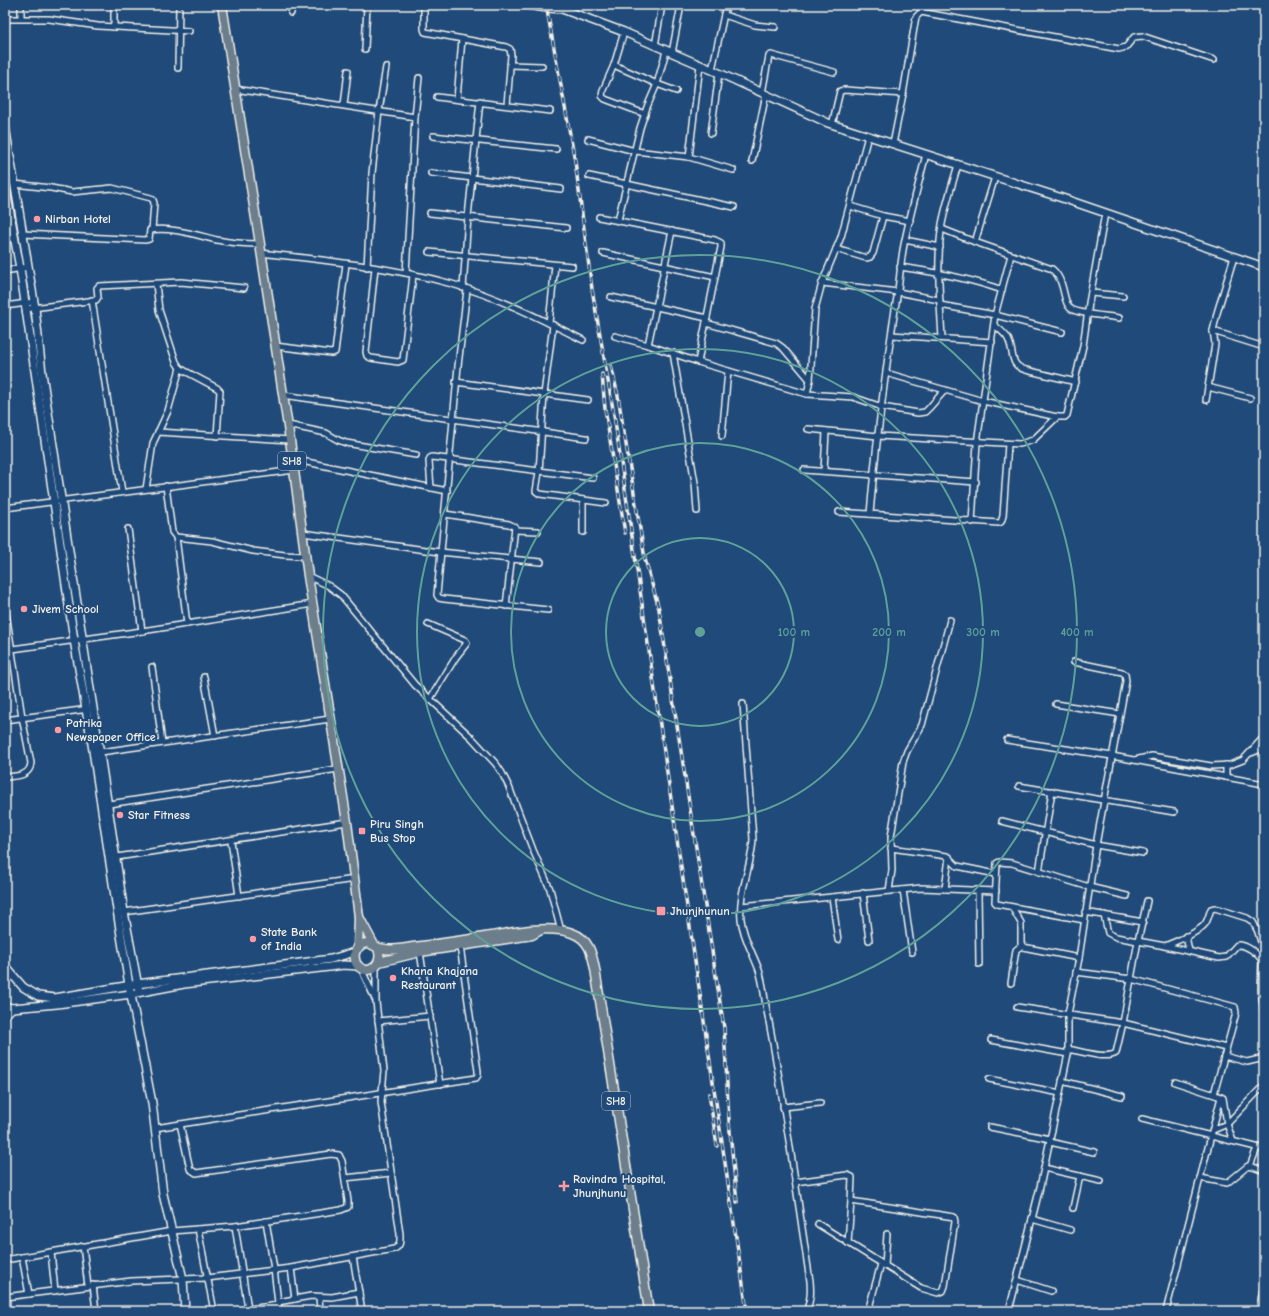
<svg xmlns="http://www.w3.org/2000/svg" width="1269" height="1316" viewBox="0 0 1269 1316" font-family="'Comic Neue',sans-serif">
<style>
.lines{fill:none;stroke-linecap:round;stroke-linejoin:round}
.street-casing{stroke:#f4f1e8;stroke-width:8}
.secondary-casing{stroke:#f4f1e8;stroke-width:10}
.primary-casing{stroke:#f4f1e8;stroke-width:11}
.street{stroke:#1f4a7a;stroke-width:5}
.secondary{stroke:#1f4a7a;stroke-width:7}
.primary{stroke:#6c7d8b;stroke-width:8}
.rail-casing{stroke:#f4f1e8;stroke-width:3.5}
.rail{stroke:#1f4a7a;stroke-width:2;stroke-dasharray:6;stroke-linecap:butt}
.ring{fill:none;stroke:#5fa199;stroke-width:2}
.poi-dot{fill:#ff9aa2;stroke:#1f4a7a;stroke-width:1.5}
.labels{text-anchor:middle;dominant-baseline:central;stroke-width:4;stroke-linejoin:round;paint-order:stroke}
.shield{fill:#1f4a7a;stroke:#b4bfc7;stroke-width:1}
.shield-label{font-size:11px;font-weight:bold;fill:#f4f1e8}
.poi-label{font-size:12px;font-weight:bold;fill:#f4f1e8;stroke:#1f4a7a;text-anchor:start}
.centre{fill:#5fa199;stroke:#1f4a7a;stroke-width:2}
.ring-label{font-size:12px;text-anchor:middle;font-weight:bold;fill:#5fa199;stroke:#1f4a7a;stroke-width:4;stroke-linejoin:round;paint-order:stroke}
</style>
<rect width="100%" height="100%" fill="#1f4a7a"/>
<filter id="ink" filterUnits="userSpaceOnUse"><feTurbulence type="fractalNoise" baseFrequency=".025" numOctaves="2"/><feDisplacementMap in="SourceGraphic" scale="8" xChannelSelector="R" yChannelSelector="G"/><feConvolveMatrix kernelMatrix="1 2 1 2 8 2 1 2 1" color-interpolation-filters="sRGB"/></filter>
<g filter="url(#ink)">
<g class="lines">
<g class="street-casing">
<g id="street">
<polyline points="424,5 424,29 425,32 506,47 510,49 511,55 507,105"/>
<polyline points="291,13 292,5"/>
<polyline points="724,15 755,25 775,27"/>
<polyline points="21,18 21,5"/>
<polyline points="5,19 49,19 98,26 189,31"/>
<polyline points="114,27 114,5"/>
<polyline points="624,32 614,65 603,90 602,96 605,99 645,114"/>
<polyline points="655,46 662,5"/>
<polyline points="365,49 367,5"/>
<polyline points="672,53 681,5"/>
<polyline points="510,65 542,66"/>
<polyline points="614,65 657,84 676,91"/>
<polyline points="178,68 179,5"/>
<polyline points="712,70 726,5"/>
<polyline points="235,89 415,117"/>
<polyline points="762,93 769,56 771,55 834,72"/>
<polyline points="437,97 550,111"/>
<polyline points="457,99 462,39"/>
<polyline points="344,105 348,71"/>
<polyline points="832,125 840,91 845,90 903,94"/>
<polyline points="711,133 719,73"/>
<polyline points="433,136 556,149"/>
<polyline points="588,139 635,151 689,157 733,170"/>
<polyline points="893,144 903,94 915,22 916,17 921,12 1119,49 1126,47 1134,37 1142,36 1214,60"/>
<polyline points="689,157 700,65"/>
<polyline points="752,161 766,94"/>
<polyline points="431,173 561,189"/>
<polyline points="589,176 734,207"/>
<polyline points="14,184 51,188 72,192 112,188 151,198 153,200 154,203 152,230"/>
<polyline points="850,206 883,216 910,221"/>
<polyline points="430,213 566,228"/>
<polyline points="599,217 715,240 721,243 721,247 698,362"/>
<polyline points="618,220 640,128 647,107 657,84 666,51"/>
<path d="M942,229L975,242L1052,269C1066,281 1062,301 1070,308C1076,314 1109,316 1119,318"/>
<path d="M23,234L145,240L149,239L150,230C173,227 196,235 217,240C232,243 246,244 260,244"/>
<polyline points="905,240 940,247"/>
<polyline points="975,242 995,177"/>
<polyline points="836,249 866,258 870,257 873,253 883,216"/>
<polyline points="429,252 572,266"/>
<path d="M261,253C325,260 391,267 452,284C498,297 541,319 583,340"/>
<polyline points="603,253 715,277"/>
<polyline points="367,267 372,173 379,111 386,67"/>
<path d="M900,267C935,272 969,278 1002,290"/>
<polyline points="375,268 366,352 367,356 371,358 398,362 403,360 413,275"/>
<polyline points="5,271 28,267"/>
<polyline points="406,273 415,117 419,78"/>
<polyline points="822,283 898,292 939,300"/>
<polyline points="156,284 159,310 176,362 180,368 185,371 217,388 220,391 217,436"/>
<polyline points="463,288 468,217 480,101"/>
<polyline points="467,290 458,366 437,595 439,598 444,599 548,610"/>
<polyline points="1091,293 1123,296"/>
<polyline points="611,297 707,318"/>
<polyline points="92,300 122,492"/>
<polyline points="940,305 995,315 1062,332"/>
<polyline points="5,306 34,302"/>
<polyline points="25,309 96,300 98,297 97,288 99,286 181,282 244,288"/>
<polyline points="549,323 555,265"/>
<polyline points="706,323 776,343 783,348 810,380"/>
<polyline points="553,325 544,394 539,472 536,491 540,494 606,503"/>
<path d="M994,325C999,329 1005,333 1008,339C1015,352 1008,365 1026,370L1076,382"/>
<polyline points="1213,331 1264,347"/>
<polyline points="892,335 992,342"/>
<polyline points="615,336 648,345 698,362 807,394 853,397 882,407 918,413 925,412 929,408 945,390"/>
<path d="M942,338C940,301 936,262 942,224C946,204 952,185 958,165"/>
<polyline points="648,345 672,231"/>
<polyline points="275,346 331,353 335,352 346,264"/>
<polyline points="673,353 695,483 697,511"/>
<polyline points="886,373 983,401 1057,417 1065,417 1067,415 1083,346 1089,303 1105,213"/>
<polyline points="456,382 588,400"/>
<polyline points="1208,387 1250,398"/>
<polyline points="807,394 810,380 815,309 822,283 841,237 868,136"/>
<polyline points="283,395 586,438"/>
<polyline points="1206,400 1215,344 1213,331 1217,313 1234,257"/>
<polyline points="288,425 326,433 338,440 346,443 416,455"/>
<polyline points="808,429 878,436 1020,444 1033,440 1057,417"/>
<polyline points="158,432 290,440"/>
<polyline points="722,436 728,371"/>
<polyline points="292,459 447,491"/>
<polyline points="804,470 976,482"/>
<polyline points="824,471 826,431"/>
<polyline points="166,486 172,532 176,537 212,541 253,551 285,555 306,556"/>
<polyline points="431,488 429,461 430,458 432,457 593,478"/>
<polyline points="146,489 153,443 168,411 180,368"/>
<polyline points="583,500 583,532"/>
<polyline points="5,508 294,470"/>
<polyline points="839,512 999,523 1001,522 1003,516 1008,444"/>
<polyline points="445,514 509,524 515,527 506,606"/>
<path d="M870,514C876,443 885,373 896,303C900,282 900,261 905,240C911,211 919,183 926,154"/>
<polyline points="972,522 977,443 995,315 1011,255"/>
<polyline points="128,529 142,631"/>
<polyline points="515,530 538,531"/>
<polyline points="303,533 440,552 541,562"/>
<polyline points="176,537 187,624"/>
<polyline points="308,576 329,586 341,595 415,685 472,738 496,764 502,773 509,787 533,850 550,889 561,931"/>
<path d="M5,606L22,717L31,763C30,777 15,776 5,777"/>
<polyline points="428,624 465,640 467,643 456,657 430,699"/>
<polyline points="5,650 142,631 313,604"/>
<polyline points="152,667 162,743"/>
<polyline points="204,677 215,736"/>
<path d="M743,704L753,839C752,866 738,892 741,919C743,938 753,953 759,970C763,982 764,994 766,1006C784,1097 796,1189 810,1281C811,1292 811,1301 806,1311"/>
<polyline points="1056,704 1120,714"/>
<polyline points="5,720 89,709"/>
<polyline points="1007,740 1112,756 1264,784"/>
<polyline points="101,752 330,719"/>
<polyline points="1251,753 1264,748"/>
<polyline points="1135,760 1152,756 1211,766 1230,765 1243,760 1264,737"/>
<polyline points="1226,777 1226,765"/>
<polyline points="1019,786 1174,812"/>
<polyline points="109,804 338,769"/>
<polyline points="1002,821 1096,845 1143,853"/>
<polyline points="231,841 239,896"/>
<polyline points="891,848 947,856 957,866 996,874"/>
<polyline points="117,857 347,822"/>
<polyline points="1039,872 1052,791"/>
<polyline points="945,889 949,857"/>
<polyline points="903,890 912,952"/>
<polyline points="978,890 979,964"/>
<polyline points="889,891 892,870 891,837 903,762 907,751 922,725 950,620"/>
<polyline points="863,893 869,940"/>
<polyline points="832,897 838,940"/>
<polyline points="741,906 921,888 996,891"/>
<polyline points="1012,907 1021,923 1021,943 1023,947 1079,958"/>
<polyline points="124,912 355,879"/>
<polyline points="1085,912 1143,922"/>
<path d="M1104,915L1108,933L1116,937L1165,946L1219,958L1226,957L1237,945C1246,944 1257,953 1262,960L1261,990L1264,1013"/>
<polyline points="1084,920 997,904 995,902 997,863 999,862 1012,863 1089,887 1127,896"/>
<polyline points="1186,936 1189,951"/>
<path d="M1165,946C1176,941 1197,934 1205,924C1208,920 1209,914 1211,909L1215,908L1247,918L1253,922L1258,932L1263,949L1262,960"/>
<polyline points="420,952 440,1084"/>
<polyline points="361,968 375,999"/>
<polyline points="1076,972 1131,979 1235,1007 1236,1013 1214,1094"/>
<polyline points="1011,983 1016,950 1022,945"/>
<polyline points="1017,1007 1123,1023 1226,1048"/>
<polyline points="378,1021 430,1016"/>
<polyline points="991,1040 1068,1054"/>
<path d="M1068,1049C1079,1051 1107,1060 1116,1053L1123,1023L1138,941L1147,901"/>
<polyline points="1224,1056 1247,1062 1264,1058"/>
<polyline points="989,1079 1060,1093"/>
<polyline points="1062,1081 1122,1096"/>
<polyline points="1175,1082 1218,1096 1223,1098 1227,1124 1233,1141"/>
<polyline points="783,1107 820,1103"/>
<polyline points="1142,1119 1264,1149"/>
<polyline points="990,1127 1050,1139"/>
<polyline points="155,1128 476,1078 478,1075 478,1071 460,946"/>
<polyline points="1213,1130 1227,1124 1264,1085"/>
<polyline points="1050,1142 1094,1152"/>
<polyline points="1250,1166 1257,1148"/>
<polyline points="1044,1168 1101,1181"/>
<polyline points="345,1178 391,1173"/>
<polyline points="1200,1178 1227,1183 1248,1166 1253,1167 1264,1171"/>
<polyline points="795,1182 847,1175 852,1177 851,1201 848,1243"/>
<polyline points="1073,1208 1080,1176"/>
<polyline points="1032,1219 1070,1230"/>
<polyline points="266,1221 274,1269 279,1311"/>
<polyline points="818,1224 921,1288 938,1293 943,1291 945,1286 955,1222 954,1217 851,1201"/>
<polyline points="235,1226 248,1309"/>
<polyline points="198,1229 214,1311"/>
<polyline points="83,1246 88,1286"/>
<polyline points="51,1252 55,1291"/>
<polyline points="22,1257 29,1294"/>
<polyline points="353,1257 362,1311"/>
<polyline points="5,1260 172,1231 235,1226 341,1210 348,1207 348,1201 342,1161 339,1155 331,1154 196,1173 190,1169 180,1124"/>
<polyline points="885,1266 887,1234"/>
<polyline points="291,1268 295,1299"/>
<polyline points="1017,1280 1051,1291"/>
<polyline points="93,1285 96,1311"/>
<path d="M5,1297L131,1281L207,1278L291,1268L394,1249C401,1246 400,1241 400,1234L381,1102L384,1071L376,1002V966"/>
<polyline points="319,1297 320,1311"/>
<polyline points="278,1302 311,1296 332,1297 359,1292"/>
<polyline points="236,1311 278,1305"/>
<polyline points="868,1311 881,1264"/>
<polyline points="1009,1311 1040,1187 1068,1054 1068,1014 1079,958 1096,845 1126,681 1125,674 1122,672 1074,662"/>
<polyline points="1166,1311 1221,1097"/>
<polyline points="1259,1311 1264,1284"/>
</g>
</g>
<g class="secondary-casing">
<g id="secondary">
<polyline points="527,5 547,8 562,9 624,32 719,73 828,123 1062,198 1264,267"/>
<polyline points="5,126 35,308 42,373 124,912 139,992"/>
<polyline points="5,186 20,268 74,640 92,744 119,923 129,985 152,1103 163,1194 183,1279 185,1311"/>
<polyline points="5,966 23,987 38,996 55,998 137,984 331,959 355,952"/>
<polyline points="5,1006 12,1008 57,1004 131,994 184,984 329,967 343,965 359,966"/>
<polyline points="5,1015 12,1008"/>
</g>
</g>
<g class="primary-casing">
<g id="primary">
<polyline points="222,5 260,244 290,440 308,576 347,822 359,917 358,948"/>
<polyline points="359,917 374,945"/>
<path d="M377,947C385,960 372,977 359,967C353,961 353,950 360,946C362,944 365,943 368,943C372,944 373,946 377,947C386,951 403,949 413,947C439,944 465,940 491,936C514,932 550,925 572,933C589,939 592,953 595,969L649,1311"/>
<polyline points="379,962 420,952 532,935 541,930"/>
</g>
</g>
<use href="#street" class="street"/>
<use href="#secondary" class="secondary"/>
<use href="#primary" class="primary"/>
<g class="rail-casing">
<g id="rail">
<polyline points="546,5 575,161 592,289 614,415 747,1311"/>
<polyline points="611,365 618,396 645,559 659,609 724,1028 729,1121 737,1202"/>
<polyline points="602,374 605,409 625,533"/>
<polyline points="709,1094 717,1146"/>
</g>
</g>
<use href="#rail" class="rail"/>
</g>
</g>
<g class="ring">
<circle cx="700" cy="632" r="94"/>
<circle cx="700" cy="632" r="189"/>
<circle cx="700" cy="632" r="283"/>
<circle cx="700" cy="632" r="377"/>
</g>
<g class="poi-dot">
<circle cx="37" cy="219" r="4"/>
<circle cx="24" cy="609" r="4"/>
<circle cx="58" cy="730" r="4"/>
<circle cx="120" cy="815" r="4"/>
<rect x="358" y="827" width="8" height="8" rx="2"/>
<rect x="656" y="906" width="10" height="10" rx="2"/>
<circle cx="253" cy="939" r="4"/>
<circle cx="393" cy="978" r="4"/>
<path d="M562 1180h4v4h4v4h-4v4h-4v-4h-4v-4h4z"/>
</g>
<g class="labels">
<g class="shield">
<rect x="278" y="452" width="28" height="18" rx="3"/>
<rect x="602" y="1092" width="28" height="18" rx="3"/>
</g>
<g class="shield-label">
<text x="292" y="461">SH8</text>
<text x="616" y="1101">SH8</text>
</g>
<g class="poi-label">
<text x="45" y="219">Nirban Hotel</text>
<text x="32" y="609">Jivem School</text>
<text x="66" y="723">Patrika<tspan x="66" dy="14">Newspaper Office</tspan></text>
<text x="128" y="815">Star Fitness</text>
<text x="370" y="824">Piru Singh<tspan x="370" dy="14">Bus Stop</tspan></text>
<text x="670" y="911">Jhunjhunun</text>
<text x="261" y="932">State Bank<tspan x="261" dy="14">of India</tspan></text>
<text x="401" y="971">Khana Khajana<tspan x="401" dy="14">Restaurant</tspan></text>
<text x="573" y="1179">Ravindra Hospital,<tspan x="573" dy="14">Jhunjhunu</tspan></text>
</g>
</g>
<circle cx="700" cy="632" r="6" class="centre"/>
<g class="ring-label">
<text x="794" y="636">100 m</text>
<text x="889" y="636">200 m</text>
<text x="983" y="636">300 m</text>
<text x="1077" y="636">400 m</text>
</g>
<rect width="1269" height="1316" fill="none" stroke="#1f4a7a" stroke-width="20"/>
<rect x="10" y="10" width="1249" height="1296" fill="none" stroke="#f4f1e8" stroke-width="1.5" filter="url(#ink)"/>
</svg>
